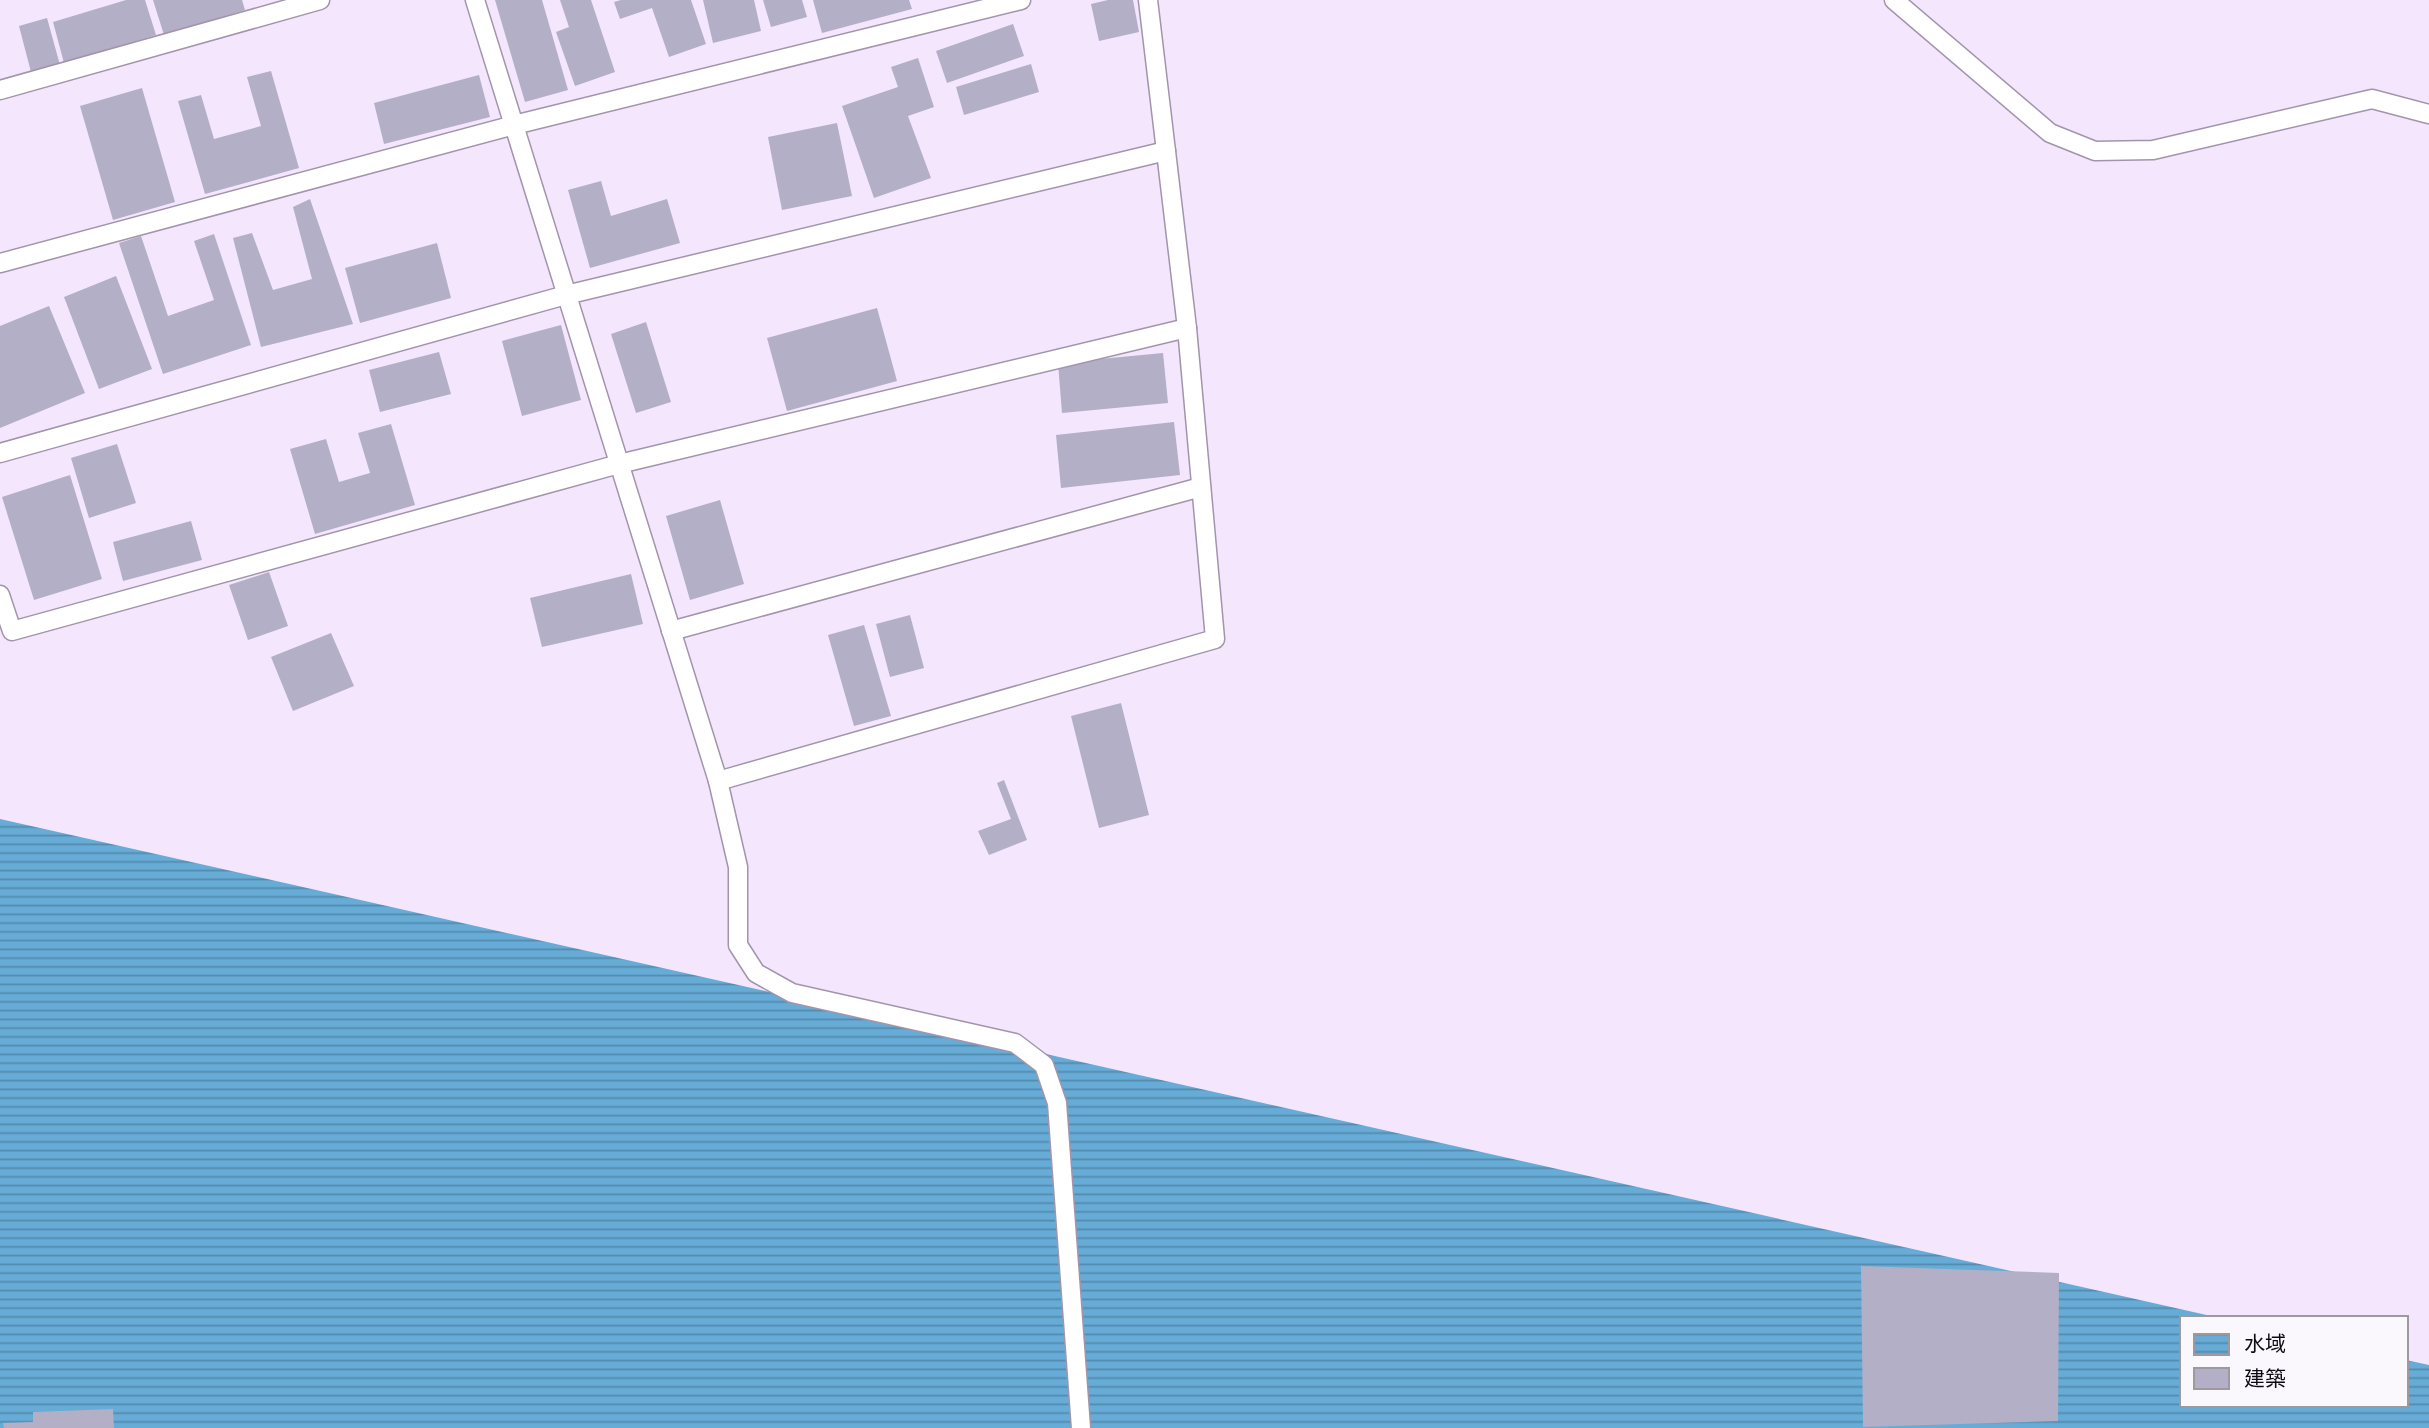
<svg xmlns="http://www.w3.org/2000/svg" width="2429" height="1428" viewBox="0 0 2429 1428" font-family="Georgia,'Noto Sans TC',serif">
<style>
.water{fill:url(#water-rules)}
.building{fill:#b3afc6}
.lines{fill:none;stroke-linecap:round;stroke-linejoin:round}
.lane-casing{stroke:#a295ab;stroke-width:21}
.lane{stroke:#fff;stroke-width:18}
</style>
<defs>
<pattern id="water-rules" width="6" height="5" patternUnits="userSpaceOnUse" patternTransform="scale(1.75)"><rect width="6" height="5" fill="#67acd7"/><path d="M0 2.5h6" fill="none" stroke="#538aad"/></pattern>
</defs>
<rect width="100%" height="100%" fill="#f4e6fd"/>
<polygon class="water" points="0,819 2220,1318 2182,1318 2182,1405 2406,1405 2406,1360 2429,1365 2429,1428 0,1428"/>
<g class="building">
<polygon points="126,0 145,0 156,35 64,63 53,22"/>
<polygon points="153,0 242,0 245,10 164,35"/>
<polygon points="495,0 542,0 568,90 525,102"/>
<polygon points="560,0 591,0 615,72 575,86 556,32 569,27"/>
<polygon points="621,0 691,0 706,44 669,57 652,8 620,19 614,2"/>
<polygon points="703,0 754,0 761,31 713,43"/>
<polygon points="763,0 802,0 807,17 771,27"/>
<polygon points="813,0 909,0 912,9 822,33"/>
<polygon points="1108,0 1133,0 1139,32 1099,41 1091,4"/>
<polygon points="47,18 60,65 31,72 19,26"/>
<polygon points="1013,24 1024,56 947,83 936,51"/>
<polygon points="918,58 934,107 908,116 931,178 874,198 842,106 898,87 891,67"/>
<polygon points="1031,64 1039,92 964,115 956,87"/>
<polygon points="271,71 299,168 205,194 178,101 201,95 214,139 261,126 247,77"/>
<polygon points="479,75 490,117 384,144 374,103"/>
<polygon points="142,88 175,202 113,220 80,106"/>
<polygon points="837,123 852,196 782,210 768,137"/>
<polygon points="601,181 611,216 667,199 680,243 590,268 568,190"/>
<polygon points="310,199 353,324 261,347 233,238 252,233 273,290 312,279 293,207"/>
<polygon points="214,234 251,345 163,374 119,243 141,236 168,316 214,300 194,241"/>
<polygon points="437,243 451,298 360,323 345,268"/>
<polygon points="116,276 152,369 99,389 64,297"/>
<polygon points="49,306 85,393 0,428 0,326"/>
<polygon points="877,308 897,381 787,411 767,338"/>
<polygon points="646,322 671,402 636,413 611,334"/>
<polygon points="561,325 581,400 522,416 502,341"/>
<polygon points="439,352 451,394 380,412 369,370"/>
<polygon points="1163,353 1168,403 1062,413 1058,363"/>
<polygon points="1174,422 1180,475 1061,488 1056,435"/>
<polygon points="391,424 415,505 315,534 290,449 326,439 339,482 370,473 358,433"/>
<polygon points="117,444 136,503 89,518 71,458"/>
<polygon points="70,475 102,579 34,600 2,497"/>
<polygon points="720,500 744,584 690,600 666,516"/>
<polygon points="191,521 202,560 123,581 113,542"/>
<polygon points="269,572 288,626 248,640 229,585"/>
<polygon points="631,574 643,624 542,647 530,598"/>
<polygon points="910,615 924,668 890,677 876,624"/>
<polygon points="864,625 891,716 854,726 828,635"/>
<polygon points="331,633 354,686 293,711 271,657"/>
<polygon points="1121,703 1149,815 1099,828 1071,716"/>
<polygon points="1004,780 1027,840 989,855 978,831 1011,819 997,783"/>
<polygon points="1861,1266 2059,1273 2058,1421 1863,1427"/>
<polygon points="113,1409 114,1428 4,1428 3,1423 33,1422 33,1412"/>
</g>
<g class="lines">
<g class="lane-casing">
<g id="lane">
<polyline points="475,0 718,781 738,867 738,945 756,973 792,993 1015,1043 1044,1065 1057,1103 1081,1428"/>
<polyline points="1894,0 2050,133 2095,151 2153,150 2372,99 2429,114"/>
<polyline points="0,90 320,0"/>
<polyline points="0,263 514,125 1021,0"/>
<polyline points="0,453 566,295 1166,151"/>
<polyline points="0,595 12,631 619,464 1187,328 1148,0"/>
<polyline points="671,631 1201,487"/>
<polyline points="718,781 1215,639 1187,328"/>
</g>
</g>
<use href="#lane" class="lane"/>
</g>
<rect x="2180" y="1316" width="228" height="91" fill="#fbf8fd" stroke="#9d999f" stroke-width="2"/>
<rect x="2194" y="1334" width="35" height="21" fill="url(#water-rules)" stroke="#9d999f" stroke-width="2"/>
<text x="2244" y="1351" font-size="21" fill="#0f0a12">水域</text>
<rect x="2194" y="1368" width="35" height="21" fill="#b3afc6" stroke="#9d999f" stroke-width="2"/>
<text x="2244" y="1386" font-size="21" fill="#0f0a12">建築</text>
</svg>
